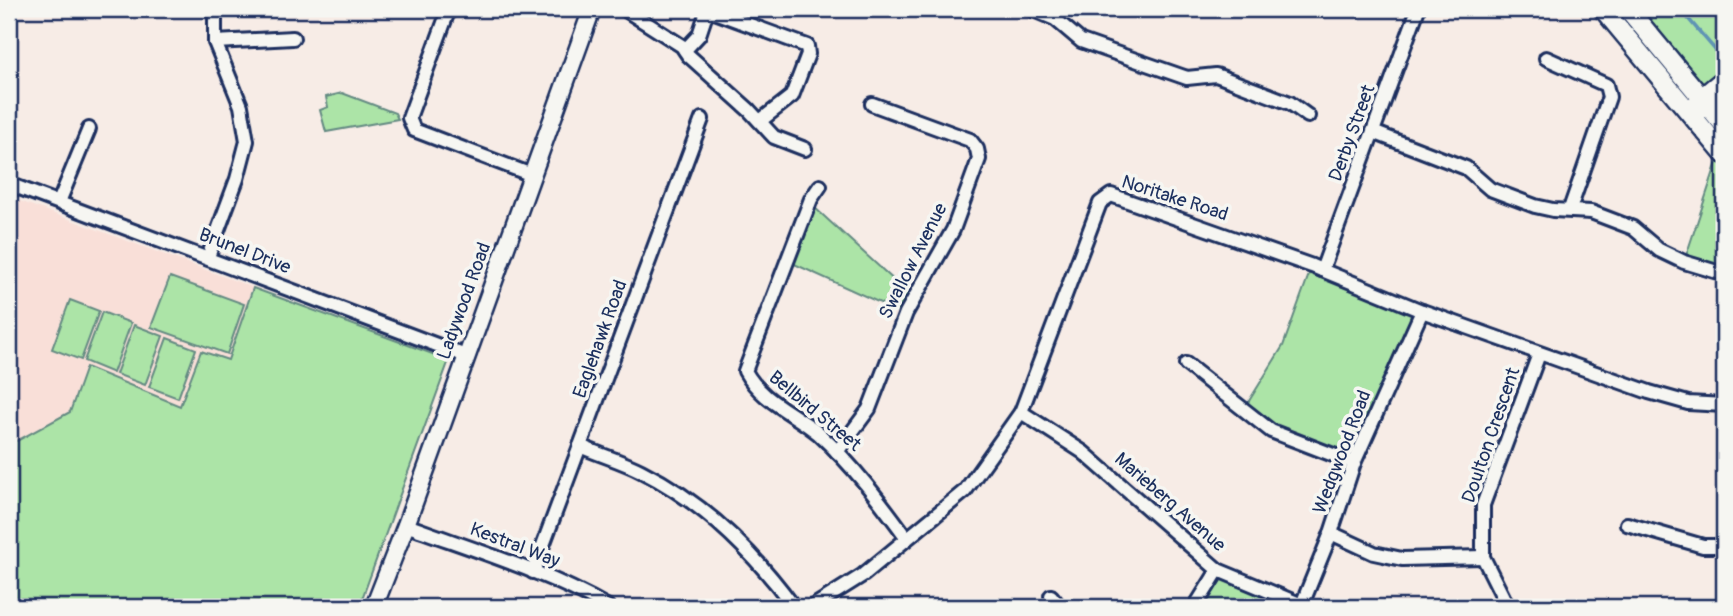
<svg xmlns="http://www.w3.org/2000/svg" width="1733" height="616" viewBox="0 0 1733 616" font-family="Pangolin,sans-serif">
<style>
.built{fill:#f9dfd8}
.green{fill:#ace4a7;stroke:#648a82;stroke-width:2}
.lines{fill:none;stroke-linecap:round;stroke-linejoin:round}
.stream{stroke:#5f94b4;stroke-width:3.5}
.minor-casing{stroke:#1b2f5e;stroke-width:18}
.tertiary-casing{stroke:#1b2f5e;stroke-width:21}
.secondary-casing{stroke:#1b2f5e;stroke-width:23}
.minor{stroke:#f6f6f2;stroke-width:12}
.tertiary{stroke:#f6f6f2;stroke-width:16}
.secondary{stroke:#f6f6f2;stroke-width:18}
.labels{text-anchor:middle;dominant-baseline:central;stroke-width:7;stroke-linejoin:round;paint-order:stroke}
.street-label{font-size:19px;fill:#1b2f5e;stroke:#f6f6f2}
</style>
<rect width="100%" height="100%" fill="#f7ece6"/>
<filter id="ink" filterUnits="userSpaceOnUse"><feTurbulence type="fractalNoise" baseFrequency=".0143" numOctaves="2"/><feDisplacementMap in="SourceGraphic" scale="14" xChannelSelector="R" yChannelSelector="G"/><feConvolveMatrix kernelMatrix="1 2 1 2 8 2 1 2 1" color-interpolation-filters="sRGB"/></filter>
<g filter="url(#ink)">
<polygon class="built" points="9,197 449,360 359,607 9,607"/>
<g class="green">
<polygon points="1635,9 1724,9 1724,74 1702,88"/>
<polygon points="342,93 395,113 398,119 326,132 320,110 328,107 326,97"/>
<polygon points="1721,150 1724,154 1724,274 1684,262"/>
<polygon points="814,207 909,294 900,312 792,263"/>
<polygon points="1312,266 1422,311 1354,463 1271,431 1244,409 1283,346"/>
<polygon points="170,277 244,304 227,354 151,327"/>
<polygon points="253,288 449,360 359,607 9,607 9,438 17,441 70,412 86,367 180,406 201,351 228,360"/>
<polygon points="70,300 99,311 81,360 52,349"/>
<polygon points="102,312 131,323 113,373 84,361"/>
<polygon points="134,325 163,336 145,385 116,374"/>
<polygon points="167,338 196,349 178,398 149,387"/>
<polygon points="1218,570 1301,607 1195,607"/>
</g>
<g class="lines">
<polyline class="stream" points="1680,9 1723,59"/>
<g class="minor-casing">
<g id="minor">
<polyline points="449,9 409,118 414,130 532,175"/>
<polyline points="624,9 682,46 688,55 749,110 774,137 805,149"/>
<polyline points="1031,9 1055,19 1081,41 1187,78 1216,75 1290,103 1308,116"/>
<polyline points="215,42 293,38"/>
<polyline points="685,50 699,35 706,14 712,11 807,46 808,54 792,96 760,121"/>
<polyline points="1546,58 1606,85 1609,97 1570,209"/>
<polyline points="1373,132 1466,168 1490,189 1535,206 1553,210 1591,212 1633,228 1659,250 1684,262 1724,274"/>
<polyline points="9,184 466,356"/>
<path d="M820,186L811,199L745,371C762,402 793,412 819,434C853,465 880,501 907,538"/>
<polyline points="59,202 89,129"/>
<polyline points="208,257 237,179 247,141 241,106 215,42 215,9"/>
<polyline points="1322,270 1418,9"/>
<polyline points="1186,364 1271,431 1354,463"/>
<polyline points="1021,412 1083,452 1218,570 1302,605"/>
<path d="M580,446C600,455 622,461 641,471C703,502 753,551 794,607"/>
<polyline points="837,452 869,409 906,313 953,230 979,159 977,149 970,140 872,104"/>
<polyline points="1627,524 1703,546 1724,546"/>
<path d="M406,525C474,550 545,571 608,607"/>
<polyline points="1331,533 1374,553 1402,559 1483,557"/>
<polyline points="533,572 702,119"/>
<polyline points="1051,596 1060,607"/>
<polyline points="812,607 863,575 965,491 1021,412 1100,203 1111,195 1312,266 1422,311 1649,392 1688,403 1724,405"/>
<polyline points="1195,607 1218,570"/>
<polyline points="1301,607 1331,533 1354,463 1422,311"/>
<polyline points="1508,607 1483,557 1483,505 1539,354"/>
</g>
</g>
<g class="tertiary-casing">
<g id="tertiary">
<polyline points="1699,111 1710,107 1724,94"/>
<polyline points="1690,113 1701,97 1724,78"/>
<polyline points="374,607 406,525 592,9"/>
</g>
</g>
<g class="secondary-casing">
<g id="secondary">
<polyline points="1603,9 1724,154"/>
<polyline points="1628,9 1724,125"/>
</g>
</g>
<use href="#minor" class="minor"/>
<use href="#tertiary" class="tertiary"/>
<use href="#secondary" class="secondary"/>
</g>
</g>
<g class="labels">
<g class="street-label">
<text transform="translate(1352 133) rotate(-70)">Derby Street</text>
<text transform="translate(1175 198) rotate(18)">Noritake Road</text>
<text transform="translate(245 251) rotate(21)">Brunel Drive</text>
<text transform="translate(913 261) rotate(-63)">Swallow Avenue</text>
<text transform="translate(464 301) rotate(-70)">Ladywood Road</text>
<text transform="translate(600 339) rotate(-70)">Eaglehawk Road</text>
<text transform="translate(815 411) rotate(40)">Bellbird Street</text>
<text transform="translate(1491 435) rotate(-71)">Doulton Crescent</text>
<text transform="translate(1342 452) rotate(-69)">Wedgwood Road</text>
<text transform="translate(1170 502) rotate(41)">Marieberg Avenue</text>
<text transform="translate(515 545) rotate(21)">Kestral Way</text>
</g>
</g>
<rect width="1733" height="616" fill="none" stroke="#f6f6f2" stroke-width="35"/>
<rect x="18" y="18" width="1698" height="581" fill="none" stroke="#1b2f5e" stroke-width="2.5" filter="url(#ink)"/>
</svg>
